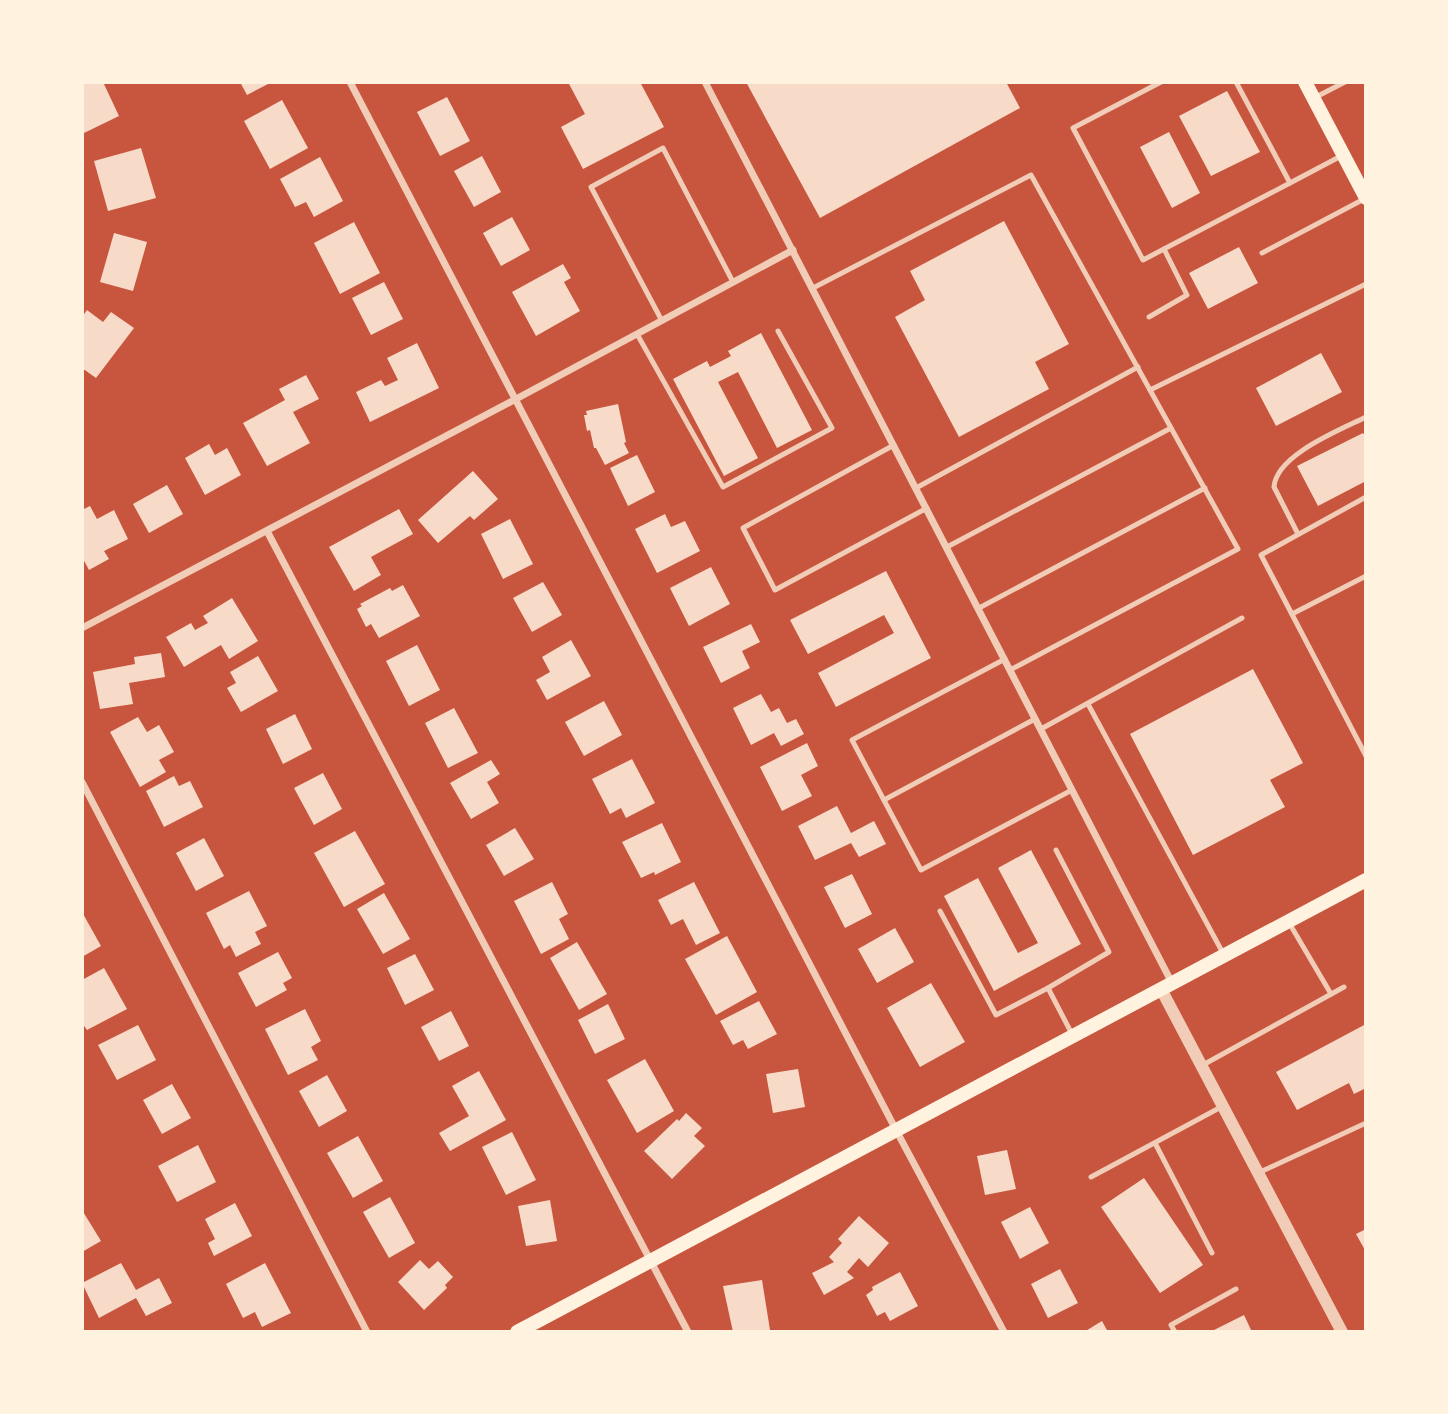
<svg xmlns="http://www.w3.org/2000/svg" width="1448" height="1414" viewBox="0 0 1448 1414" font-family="Commissioner,sans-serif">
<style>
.building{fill:#f7dbc8}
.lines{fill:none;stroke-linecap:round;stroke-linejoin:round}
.service{stroke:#f1ccb7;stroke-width:5}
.minor{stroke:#f1ccb7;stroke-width:7}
.tertiary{stroke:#f1ccb7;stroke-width:12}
.secondary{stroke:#fff3e0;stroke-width:14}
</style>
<rect width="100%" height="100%" fill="#c8553d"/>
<g class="building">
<polygon points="82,82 103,82 119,116 82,134"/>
<polygon points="240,82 272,82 247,95"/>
<polygon points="568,82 640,82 664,127 583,169 561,127 585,114"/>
<polygon points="746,82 1006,82 1020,108 820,218"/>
<polygon points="1227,91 1260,152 1211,176 1179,116"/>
<polygon points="447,97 470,141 440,156 417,112"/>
<polygon points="282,100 308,148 270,169 244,121"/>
<polygon points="1169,132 1200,193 1172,208 1140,147"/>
<polygon points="141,148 156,198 108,211 94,161"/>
<polygon points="482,156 501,192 474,207 454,171"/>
<polygon points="320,157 343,201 314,217 306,202 295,207 280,179"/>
<polygon points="512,217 530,250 501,266 483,233"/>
<polygon points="1004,221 1069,344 1035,362 1049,389 959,437 895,317 925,300 910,271"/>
<polygon points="354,222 380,273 340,294 314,243"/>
<polygon points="114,233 147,242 133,291 100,282"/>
<polygon points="1239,247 1258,283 1208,309 1189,273"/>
<polygon points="563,264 571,278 564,282 580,311 536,336 512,292"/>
<polygon points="384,282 403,319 371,335 352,298"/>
<polygon points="87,310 103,322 111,312 134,328 96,378 82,368 82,317"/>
<polygon points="761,333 812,430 777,448 738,372 718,382 758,458 724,476 673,379 707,361 710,367 731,356 728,351"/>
<polygon points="417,343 439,388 370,422 356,392 381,380 385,386 398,380 387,358"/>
<polygon points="1321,353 1342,392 1276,426 1256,388"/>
<polygon points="306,375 319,399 293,412 310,443 267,466 243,423 285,400 279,389"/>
<polygon points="618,404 626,442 624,443 629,453 605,465 596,448 594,448 590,430 587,431 584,415 587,415 586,411"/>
<polygon points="1363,433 1366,438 1366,481 1318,506 1297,466"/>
<polygon points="209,444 215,455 227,448 241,475 205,495 185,458"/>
<polygon points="637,455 655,492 628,506 610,468"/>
<polygon points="473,471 498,499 474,520 470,516 438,543 418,520"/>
<polygon points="167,485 183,514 149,533 133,504"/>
<polygon points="90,506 97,519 114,510 128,539 104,551 109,559 89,570 82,557 82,510"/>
<polygon points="399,509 413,534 371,557 381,575 354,591 329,547"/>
<polygon points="665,514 671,527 685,521 700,551 657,573 635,529"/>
<polygon points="510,519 533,564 503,579 481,534"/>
<polygon points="711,567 730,604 689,626 670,588"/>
<polygon points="886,571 931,658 836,707 818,673 894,633 884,615 808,654 790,620"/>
<polygon points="543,582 562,615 532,632 513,598"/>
<polygon points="403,585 420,616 379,638 371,624 366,627 357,609 362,606 360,604 390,588 392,591"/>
<polygon points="232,598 258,641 229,659 221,645 184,667 166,637 191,623 195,630 208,623 203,616"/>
<polygon points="751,624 760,642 742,651 750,668 721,683 703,647"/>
<polygon points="571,640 591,676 547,700 536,680 550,672 542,657"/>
<polygon points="417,645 440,690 409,706 386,661"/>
<polygon points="161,653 165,677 129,683 133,704 100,709 93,672 135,664 134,657"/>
<polygon points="258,656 278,691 241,712 227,688 236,683 230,672"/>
<polygon points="1253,669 1303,763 1270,780 1285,807 1193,855 1130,734"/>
<polygon points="761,694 771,712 779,708 787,723 796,719 804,734 781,746 774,733 751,745 733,708"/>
<polygon points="604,701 622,735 584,756 565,722"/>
<polygon points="454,708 478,753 448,768 425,723"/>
<polygon points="295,714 312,749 283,764 266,729"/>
<polygon points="138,717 147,732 159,725 174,752 159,760 166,772 140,787 110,732"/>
<polygon points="807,743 818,766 801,775 812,796 782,811 760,767"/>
<polygon points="632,759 655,803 626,818 621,808 610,814 592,779"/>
<polygon points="491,760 500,774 487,782 499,803 471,819 450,783"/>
<polygon points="323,773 342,809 314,825 294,788"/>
<polygon points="174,776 179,786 190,781 203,807 164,827 146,791"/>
<polygon points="837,806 851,833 874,821 886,844 859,857 851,843 815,860 798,826"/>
<polygon points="662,823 681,862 655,875 654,872 641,878 622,842"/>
<polygon points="515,828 534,859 504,876 486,845"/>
<polygon points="355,831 385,884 344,907 314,853"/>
<polygon points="204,838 224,876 196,891 176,853"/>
<polygon points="1031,850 1081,944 994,991 944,896 978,878 1018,953 1038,943 998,868"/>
<polygon points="852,874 872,914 845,928 824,887"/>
<polygon points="552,882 568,914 559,919 569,939 541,954 514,901"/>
<polygon points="694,882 720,933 696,945 683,919 671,925 658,900"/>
<polygon points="249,891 267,926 255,932 261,944 236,957 230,945 224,949 206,913"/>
<polygon points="384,893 410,939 383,954 357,909"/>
<polygon points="82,912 101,946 82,957"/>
<polygon points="895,928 914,962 877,983 858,949"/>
<polygon points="727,936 757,992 716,1015 685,959"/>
<polygon points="577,942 607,994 579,1010 550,958"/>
<polygon points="278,952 292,978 283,983 287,990 256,1007 238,973"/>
<polygon points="415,954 434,990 405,1005 387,968"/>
<polygon points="104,968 127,1009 87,1030 82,1023 82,980"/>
<polygon points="931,983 965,1042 920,1067 887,1008"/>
<polygon points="759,1001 777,1034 748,1049 743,1040 733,1045 720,1021"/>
<polygon points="608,1004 625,1039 595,1054 578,1020"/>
<polygon points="305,1009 321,1041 311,1047 318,1060 288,1075 265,1029"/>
<polygon points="451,1011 469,1046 439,1061 421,1027"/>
<polygon points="1366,1024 1366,1088 1354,1094 1349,1083 1297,1110 1276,1072"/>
<polygon points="138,1025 156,1060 117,1080 98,1045"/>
<polygon points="645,1059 674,1111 637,1133 607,1080"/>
<polygon points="798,1069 805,1107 773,1113 766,1074"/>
<polygon points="479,1071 506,1120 450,1151 439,1133 469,1116 452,1086"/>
<polygon points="327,1075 347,1111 319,1127 299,1091"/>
<polygon points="172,1084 191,1118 162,1134 143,1100"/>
<polygon points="686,1113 702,1128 694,1136 705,1146 672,1179 644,1151 677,1119 679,1121"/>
<polygon points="512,1132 536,1180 506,1195 482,1147"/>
<polygon points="358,1136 383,1181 353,1198 327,1153"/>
<polygon points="198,1145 216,1182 177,1202 158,1166"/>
<polygon points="1007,1150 1016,1189 985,1195 977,1156"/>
<polygon points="1144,1178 1203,1265 1160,1293 1101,1207"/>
<polygon points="390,1197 415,1243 389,1258 363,1212"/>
<polygon points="550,1200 557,1241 526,1246 518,1206"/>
<polygon points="235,1203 252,1236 214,1256 208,1243 215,1239 205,1219"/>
<polygon points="1030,1207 1049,1243 1020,1259 1001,1222"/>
<polygon points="82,1210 101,1241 82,1252"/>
<polygon points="859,1216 889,1243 868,1267 859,1258 847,1272 854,1278 824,1295 812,1273 834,1262 829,1257 842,1243 838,1239"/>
<polygon points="1366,1229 1366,1252 1356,1234"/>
<polygon points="420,1260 429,1269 438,1261 453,1277 445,1285 447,1288 424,1310 398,1282"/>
<polygon points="121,1263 136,1290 159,1278 172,1303 146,1316 136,1298 99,1318 82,1283"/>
<polygon points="265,1263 291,1313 262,1327 255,1312 243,1318 226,1284"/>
<polygon points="1060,1269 1078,1303 1048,1318 1031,1284"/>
<polygon points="900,1272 918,1306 890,1321 885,1312 877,1316 866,1295 873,1290 872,1287"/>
<polygon points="762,1280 770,1330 733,1332 723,1286"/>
<polygon points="1244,1315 1252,1332 1210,1332"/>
<polygon points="1102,1321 1108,1332 1084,1332"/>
</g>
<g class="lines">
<g class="service">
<polyline points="1161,82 1073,128 1143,260 1290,183 1236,82"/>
<polyline points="1316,97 1345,82"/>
<polyline points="1290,183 1343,155"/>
<polyline points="1262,253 1366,198"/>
<polyline points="813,288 1031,175 1238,549 1010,670"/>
<polyline points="1149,317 1187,295 1164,249"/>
<polyline points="662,321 591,187 663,148 733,282"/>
<polyline points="637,334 723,487 832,428 778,331"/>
<polyline points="1150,390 1366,284"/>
<polyline points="894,445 743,528 775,590 927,508"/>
<polyline points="916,488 1138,367"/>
<polyline points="1366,497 1261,555 1366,756"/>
<path d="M1298,534L1274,487C1276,455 1340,430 1366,417"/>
<polyline points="947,547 1171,428"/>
<polyline points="979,608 1205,488"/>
<polyline points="1292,614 1366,576"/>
<polyline points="1005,659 852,740 921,870 1072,790"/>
<polyline points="1088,704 1224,955"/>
<polyline points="1041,729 1242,618"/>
<polyline points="884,800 1035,719"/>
<polyline points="940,911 996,1015 1048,988 1073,1036"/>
<polyline points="1288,921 1331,994"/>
<polyline points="1048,988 1109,952 1056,850"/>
<polyline points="1201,1066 1344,987"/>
<polyline points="1155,1143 1212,1253"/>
<polyline points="1258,1173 1366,1123"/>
<polyline points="1091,1177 1223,1106"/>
<polyline points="1175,1332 1171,1325 1236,1289"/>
</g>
<g class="minor">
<polyline points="350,82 896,1130 1004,1332"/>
<polyline points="705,82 1172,983"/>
<polyline points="267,531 688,1332"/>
<polyline points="82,628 516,399 793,250"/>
<polyline points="82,782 367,1332"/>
</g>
<polyline class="tertiary" points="1161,989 1342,1332"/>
<g class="secondary">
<polyline points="1305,82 1366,198"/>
<polyline points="517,1332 1366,880"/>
</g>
</g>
<rect width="1448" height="1414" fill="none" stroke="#fff3e0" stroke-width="168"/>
</svg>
